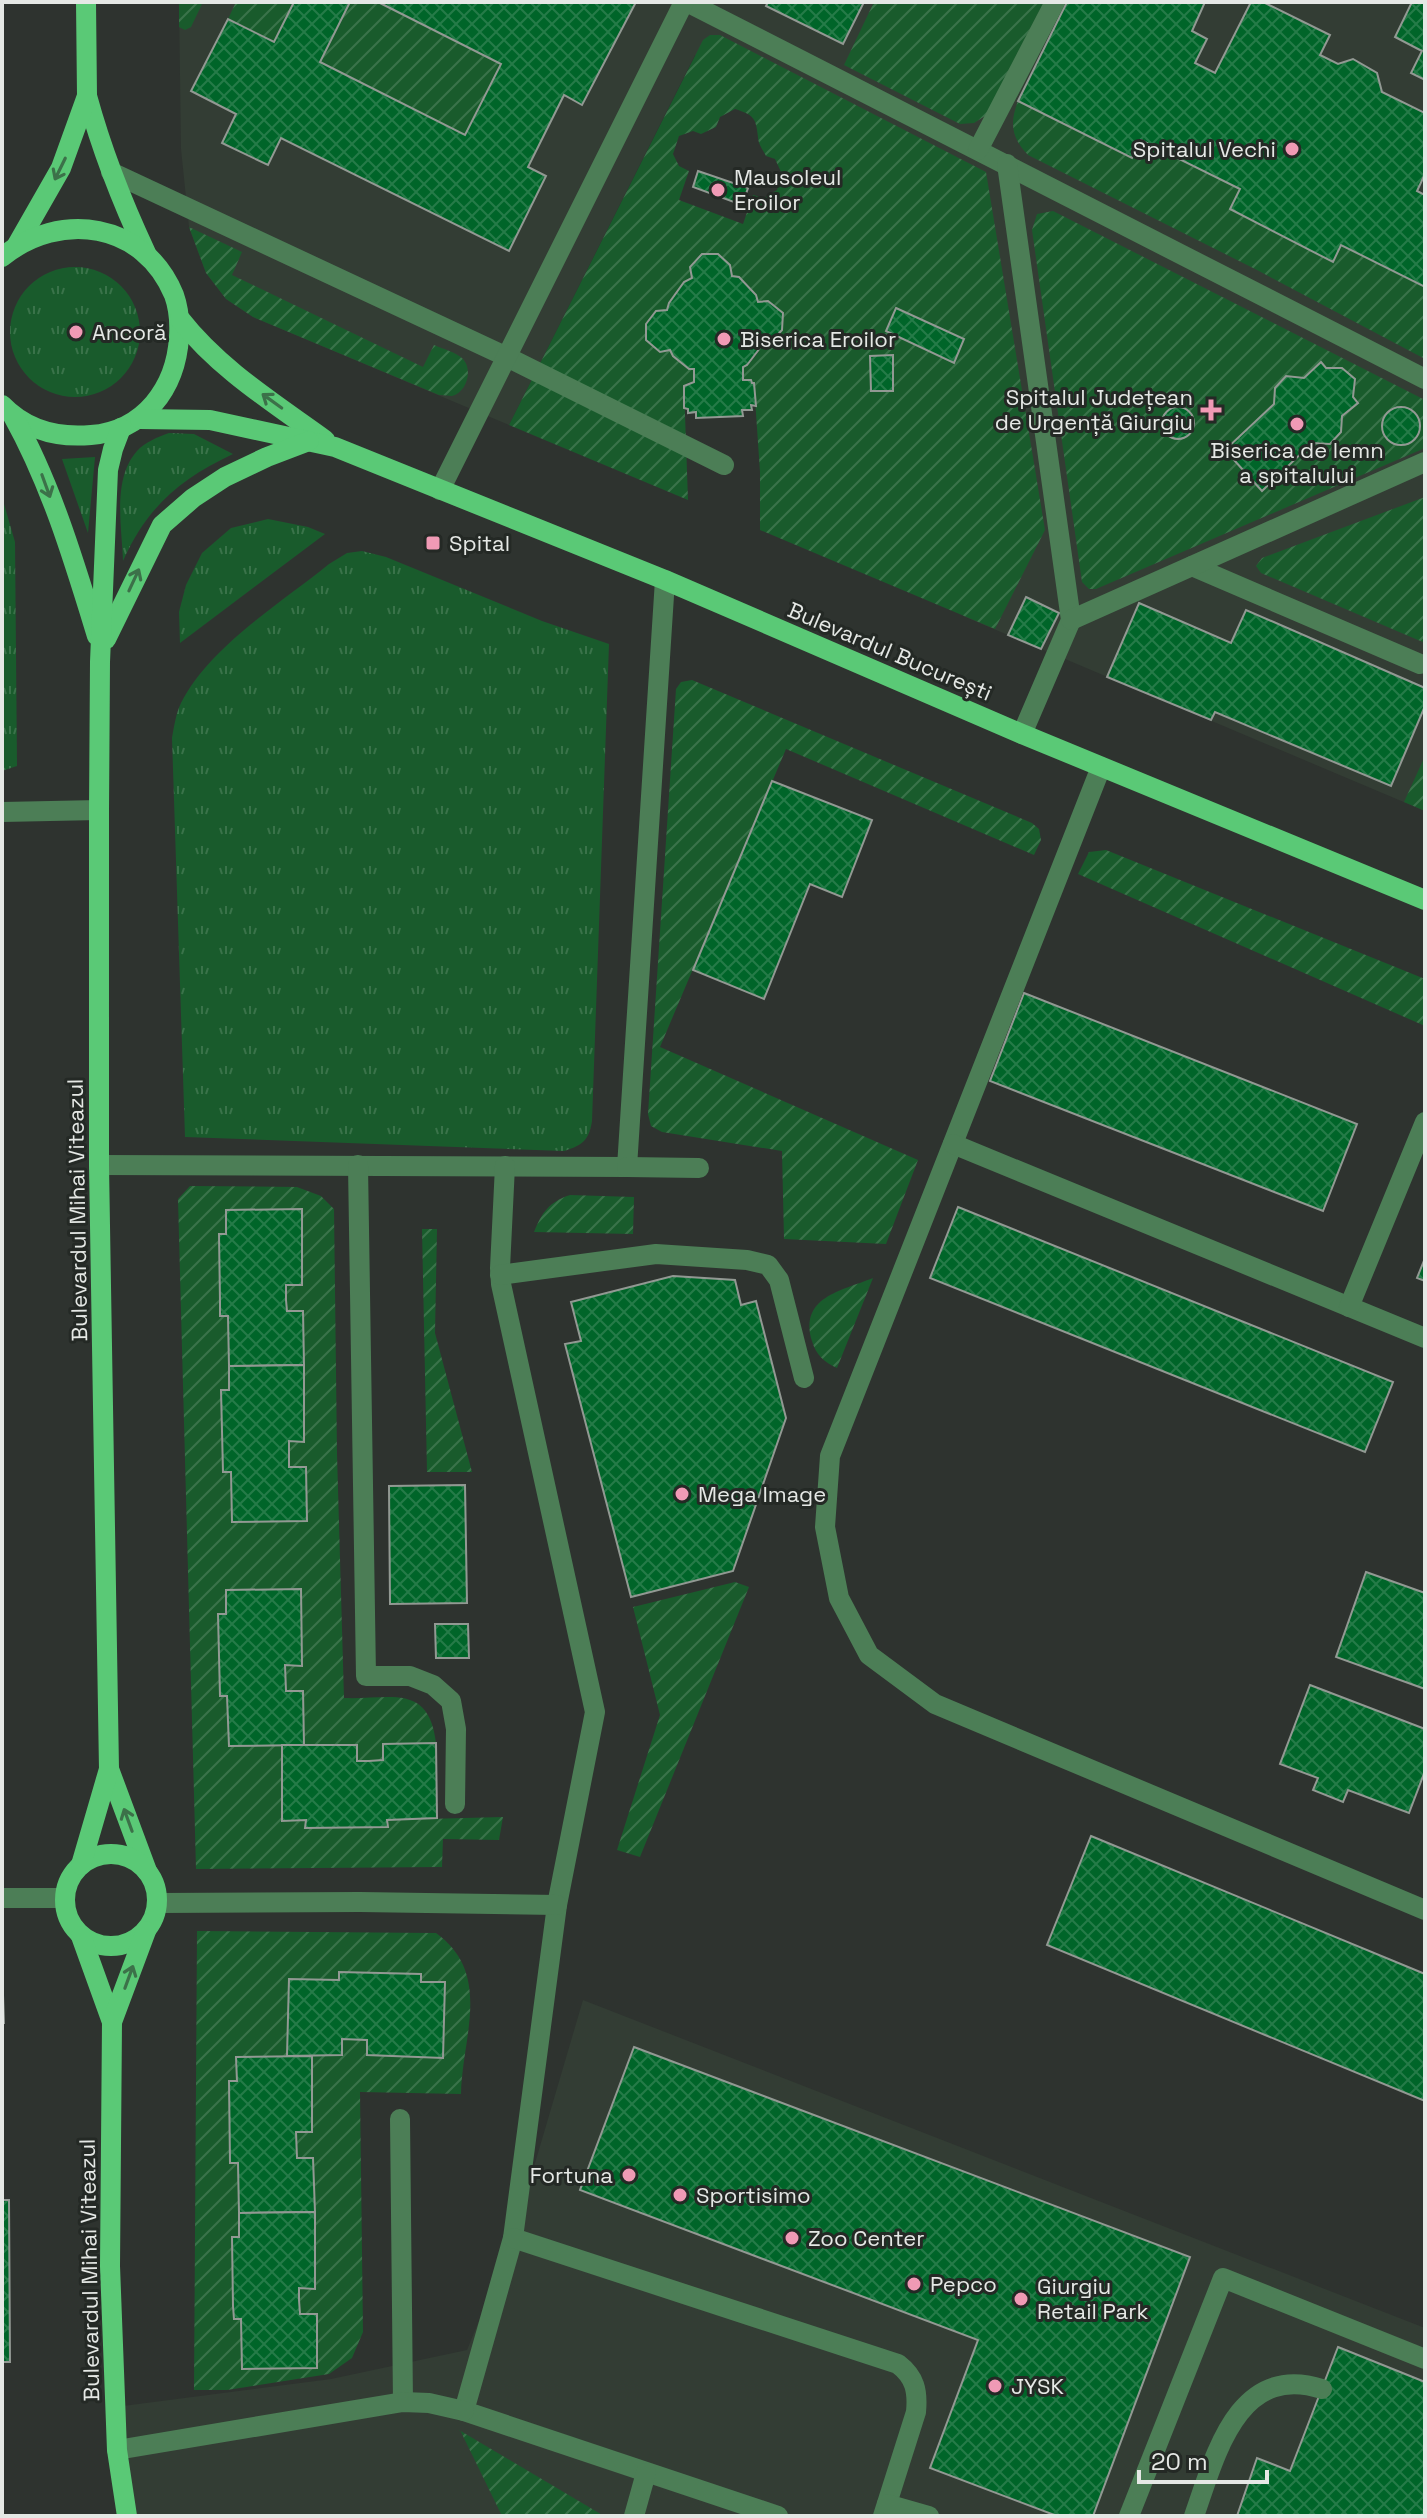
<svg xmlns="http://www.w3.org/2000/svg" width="1427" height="2518" viewBox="0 0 1427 2518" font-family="'Space Grotesk',sans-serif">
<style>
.built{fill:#333d34}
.grass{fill:url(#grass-tufts)}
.garden{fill:url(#garden-furrows);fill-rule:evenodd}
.building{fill:url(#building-cross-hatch);stroke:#929993;stroke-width:2}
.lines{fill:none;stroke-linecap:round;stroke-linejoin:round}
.minor{stroke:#4c7e56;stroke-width:20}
.major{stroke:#5ac976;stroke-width:20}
.oneway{stroke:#3c7149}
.poi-dot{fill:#f09ab5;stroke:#242925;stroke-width:3}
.labels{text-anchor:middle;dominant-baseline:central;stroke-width:6;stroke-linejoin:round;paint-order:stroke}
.poi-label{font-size:22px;fill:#e5e8e5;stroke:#242925;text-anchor:start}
.street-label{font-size:22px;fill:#e5e8e5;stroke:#242925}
</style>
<defs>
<pattern id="grass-tufts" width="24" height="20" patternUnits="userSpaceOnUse" patternTransform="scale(2)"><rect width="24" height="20" fill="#195b2c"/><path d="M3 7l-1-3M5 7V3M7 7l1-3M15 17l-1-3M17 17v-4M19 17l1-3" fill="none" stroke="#3a734a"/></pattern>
<pattern id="garden-furrows" width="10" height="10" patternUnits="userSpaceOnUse" patternTransform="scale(2)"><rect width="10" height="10" fill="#195b2c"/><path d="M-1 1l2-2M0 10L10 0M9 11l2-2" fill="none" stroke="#3a734a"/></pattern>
<pattern id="building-cross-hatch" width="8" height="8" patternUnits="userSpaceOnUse" patternTransform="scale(2)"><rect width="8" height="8" fill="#006529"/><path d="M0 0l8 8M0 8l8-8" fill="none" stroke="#257b48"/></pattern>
</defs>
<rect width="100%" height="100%" fill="#2e332f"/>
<g class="built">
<polygon points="179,2 1425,2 1425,811 963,616 842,128 695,55 509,425 253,317 226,299 206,273 189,227 181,149"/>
<polygon points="583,2000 1425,2328 1425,2516 132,2516 123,2406 331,2379 467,2350 513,2238"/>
</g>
<g class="grass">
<circle cx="75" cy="332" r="65"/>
<path d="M169,433L194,434L233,454C180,479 147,507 123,561C122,527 112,479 137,451C145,442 158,437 169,433Z"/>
<polygon points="95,457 88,533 62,459"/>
<polygon points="2,497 15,542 17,766 2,771"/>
<polygon points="268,519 308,527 325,534 180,643 179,612 186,585 202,553 231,528"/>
<path d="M362,551L386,557L542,621L609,644L592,1121C589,1140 583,1145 564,1151L185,1137L172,738C174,727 176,713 181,703C210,646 280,604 329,564L347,553Z"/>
</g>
<g class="garden">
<polygon points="179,2 203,2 191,27 185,30 179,27"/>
<polygon points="236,2 294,2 274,42 228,19"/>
<polygon points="350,2 378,2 501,64 465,135 320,62"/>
<polygon points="874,2 1044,2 985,116 974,123 960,124 844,65"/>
<path d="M710,35H720L986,172L1045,530L995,629L760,530V472L754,384L751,380H743V367C751,363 760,352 762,343C779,340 782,330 783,314L768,301L758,302C755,291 744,278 732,276L730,265L718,254L702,255L690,267L692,278C680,284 670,298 667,310L656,311L646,324V340L660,351L670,350C674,358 685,368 694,369V382L687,383V385L684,386L688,500L509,425L703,40ZM735,109C754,115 756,118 758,137C758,144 763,150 766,156L775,159L782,174L777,190L764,198L753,195L743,224L679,200L689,171L679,166L673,154L679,136L693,131L701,134L716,127L720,117Z"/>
<path d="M1018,101L1131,158L1141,140L1240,189L1230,209L1333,262L1341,245L1425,287V359L1257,270L1028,155C1012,138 1009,124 1018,101Z"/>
<path d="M1053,211L1425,400V448L1096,589H1089L1082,582L1032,230L1037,214ZM1321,363L1326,368H1342L1355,379L1353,397L1357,403L1342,416L1341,433L1330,444L1312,443L1262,490L1225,450L1274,404L1275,388L1304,378ZM1174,406L1186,408L1194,418L1193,430L1183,439L1170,437L1162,427L1163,415ZM1403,406L1415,412L1421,426L1417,438L1405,445C1389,443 1384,436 1383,420L1391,410Z"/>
<path d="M189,227L242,252L232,275L423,367L434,345C443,349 456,352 463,359C473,370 467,392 452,396C450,396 441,395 439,395L253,317L226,299L206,273Z"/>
<polygon points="1425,497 1425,643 1261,573 1256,566 1262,558"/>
<polygon points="692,680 1032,823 1039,829 1041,840 1034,855 786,749 660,1047 918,1160 886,1244 784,1239 782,1151 662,1132 651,1126 648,1114 676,689 681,682"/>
<polygon points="1425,756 1425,811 1404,802"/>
<polygon points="1106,850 1425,979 1425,1026 1078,874 1089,852"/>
<path d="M190,1186L297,1187L321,1196L334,1209L337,1454L344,1698C389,1700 429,1682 436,1743L383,1744V1760L357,1761L356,1745H304L286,1691L285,1666L302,1665L301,1590H226V1614L218,1615L220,1695L227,1696L229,1746L282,1745V1821L306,1820V1828L387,1827V1820L503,1817L499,1840L443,1839L442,1867L196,1869L178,1199Z"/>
<path d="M570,1195L634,1197L633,1234L534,1232C542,1212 549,1202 570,1195Z"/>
<polygon points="422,1229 437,1229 435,1333 472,1472 427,1472"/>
<path d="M873,1278L837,1368C824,1362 816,1355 812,1341C799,1297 841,1291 873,1278Z"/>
<polygon points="735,1582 749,1587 640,1857 617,1850 660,1715 633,1607"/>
<path d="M197,1931L436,1933C493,1974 462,2037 461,2094L360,2092L363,2332L352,2358L329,2374L227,2390H194Z"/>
<polygon points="460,2430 459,2430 604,2516 502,2516"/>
</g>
<g class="building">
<polygon points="294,2 350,2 320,62 465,135 501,64 378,2 636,2 582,105 564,95 528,167 546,176 509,251 281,138 268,165 222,143 236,114 191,91 228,19 274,42"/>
<polygon points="768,2 864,2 843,44 766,6"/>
<polygon points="1067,2 1205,2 1192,31 1207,39 1195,63 1215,73 1251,2 1263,2 1330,35 1320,55 1338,64 1353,59 1377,73 1382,92 1425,113 1425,174 1417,191 1425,195 1425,287 1341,245 1333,262 1230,209 1240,189 1141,140 1132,158 1018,101"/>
<polygon points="1412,2 1425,2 1425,80 1411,73 1422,51 1395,37"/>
<polygon points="698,171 748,188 742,205 693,187"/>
<polygon points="702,254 718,254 730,265 732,276 739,277 756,295 758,302 768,301 783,313 782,330 772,341 762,343 760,348 747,365 743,367 743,380 751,380 752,383 754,383 756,406 751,405 752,410 742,410 743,416 696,418 696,412 688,413 688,409 684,408 684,386 694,382 694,369 689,369 673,356 670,350 660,352 646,340 646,324 656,311 667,310 669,303 684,282 692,278 690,267"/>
<polygon points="896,308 964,339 954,363 886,331"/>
<polygon points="893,355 893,391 871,391 870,356"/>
<polygon points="1321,362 1326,368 1342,368 1355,379 1353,397 1358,403 1342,416 1341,432 1330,444 1312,443 1262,491 1225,450 1274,404 1275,388 1286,376 1304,378"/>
<circle cx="1178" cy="423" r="16"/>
<circle cx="1401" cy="426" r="19"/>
<polygon points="1026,597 1059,613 1041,649 1008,635"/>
<polygon points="1139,603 1231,643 1246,610 1425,688 1425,706 1391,786 1215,712 1211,720 1107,677"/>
<polygon points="772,781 872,820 842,897 810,884 764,999 693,970"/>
<polygon points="1024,993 1357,1124 1323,1211 990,1081"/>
<polygon points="958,1207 1393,1382 1365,1452 930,1278"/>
<polygon points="302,1209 302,1285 286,1285 286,1300 287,1311 303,1311 304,1365 229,1366 228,1316 220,1316 220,1301 219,1234 226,1234 226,1210"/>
<polygon points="1425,1258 1425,1281 1417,1278"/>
<polygon points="673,1276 735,1280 741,1305 756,1301 786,1418 733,1571 631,1597 565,1344 581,1341 571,1302"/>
<polygon points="304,1365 304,1442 289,1441 289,1467 306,1467 307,1521 232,1522 231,1472 223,1472 221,1390 229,1390 229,1366"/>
<polygon points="465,1485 467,1603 390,1604 389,1486"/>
<polygon points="1366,1572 1425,1593 1425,1689 1336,1657"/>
<polygon points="301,1589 302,1666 285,1665 286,1691 303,1691 304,1745 229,1746 227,1696 220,1696 218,1614 226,1614 226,1590"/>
<polygon points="435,1624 468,1624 469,1658 436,1658"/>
<polygon points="1310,1685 1425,1729 1425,1771 1409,1813 1348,1790 1343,1802 1313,1790 1318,1778 1280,1764"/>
<polygon points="436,1743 437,1818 387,1820 388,1827 305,1828 306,1820 282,1821 282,1745 357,1745 357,1761 369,1761 383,1760 383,1744"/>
<polygon points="1091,1836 1425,1974 1425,2101 1047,1945"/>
<polygon points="2,1967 4,2023 2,2023"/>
<polygon points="339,1972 421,1974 421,1982 445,1982 443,2058 367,2055 367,2040 342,2039 342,2055 287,2056 289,1979 339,1980"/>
<polygon points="634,2047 1190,2257 1093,2516 1057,2516 930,2468 978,2340 580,2190"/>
<polygon points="312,2056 312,2132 296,2132 297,2158 313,2158 315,2212 239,2213 238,2163 230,2163 229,2081 237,2081 236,2057"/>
<polygon points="2,2200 9,2200 10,2362 2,2362"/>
<polygon points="315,2212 315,2289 299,2288 299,2300 300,2314 317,2314 317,2368 242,2369 241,2319 234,2319 233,2306 232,2237 239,2237 239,2213"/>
<polygon points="1338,2347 1425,2382 1425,2516 1237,2516 1257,2458 1290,2471"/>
</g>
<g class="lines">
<g class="minor">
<polyline points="687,2 1425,379"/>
<polyline points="978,150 1055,2"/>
<polyline points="1007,164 1071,620 1022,734"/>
<polyline points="111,172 505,356 724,465"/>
<polyline points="440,490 684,2"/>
<polyline points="1192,566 1420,664"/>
<polyline points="1071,620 1425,462"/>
<polyline points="1101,767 830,1456 825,1527 839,1598 869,1655 935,1704 1425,1910"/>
<polyline points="2,812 99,810"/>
<polyline points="953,1144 1425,1338"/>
<polyline points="99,1165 627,1167 665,580"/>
<polyline points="358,1165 366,1676 410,1676 433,1685 451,1701 456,1729 455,1804"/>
<polyline points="505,1166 500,1268 501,1284 595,1712 557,1905 513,2238 464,2411 778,2516"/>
<polyline points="627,1167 699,1168"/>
<polyline points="500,1275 656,1254 747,1260 768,1265 779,1280 804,1378"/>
<polyline points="1349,1307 1425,1122"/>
<polyline points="2,1898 65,1898"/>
<polyline points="159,1903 360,1902 557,1905"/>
<polyline points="400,2119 403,2402"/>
<path d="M513,2238L898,2364C915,2377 918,2391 916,2412L883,2516"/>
<polyline points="117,2450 403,2402 429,2403 464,2411"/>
<polyline points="887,2504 929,2516"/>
<polyline points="634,2516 646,2473"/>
<polyline points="1129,2516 1223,2278 1425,2359"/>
<path d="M1194,2516C1215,2457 1237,2362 1322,2389"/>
</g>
<g class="major">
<path d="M87,96C102,151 122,202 146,253"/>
<polyline points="17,245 61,168 87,96 86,2"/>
<path d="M2,257C60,210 144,222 174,295C179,309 180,322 179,337C176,388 144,431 91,435C57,438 26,430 2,405"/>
<path d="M180,319C219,369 274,403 325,440"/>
<path d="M13,416C51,484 74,561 97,636"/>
<polyline points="140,419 210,420 335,447 665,580 1022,734 1425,900"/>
<polyline points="106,639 162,525 193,498 225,477 267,457 309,441"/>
<polyline points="109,1769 147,1871"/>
<circle cx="111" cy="1900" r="46"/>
<polyline points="81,1865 109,1769 99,1165 99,810 100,662 108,470 113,449 121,428"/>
<polyline points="81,1936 112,2022"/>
<polyline points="127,2516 117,2450 110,2266 112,2022 146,1931"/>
</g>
</g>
<defs><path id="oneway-shaft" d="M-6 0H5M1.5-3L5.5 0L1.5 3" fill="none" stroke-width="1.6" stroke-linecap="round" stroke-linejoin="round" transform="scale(2)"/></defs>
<g class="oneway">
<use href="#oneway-shaft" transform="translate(60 169) rotate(116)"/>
<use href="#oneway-shaft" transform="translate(272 401) rotate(-144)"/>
<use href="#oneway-shaft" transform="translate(46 486) rotate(70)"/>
<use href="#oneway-shaft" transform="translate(134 580) rotate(-65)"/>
<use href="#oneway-shaft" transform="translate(128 1820) rotate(-110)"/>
<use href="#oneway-shaft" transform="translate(129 1977) rotate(-70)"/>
</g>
<g class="poi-dot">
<circle cx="1292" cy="149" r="8"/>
<circle cx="718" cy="190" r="8"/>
<circle cx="76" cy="332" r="8"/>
<circle cx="724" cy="339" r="8"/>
<path d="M1207 398h8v8h8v8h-8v8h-8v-8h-8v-8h8z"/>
<circle cx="1297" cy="424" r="8"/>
<rect x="425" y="535" width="16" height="16" rx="4"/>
<circle cx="682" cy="1494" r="8"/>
<circle cx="629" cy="2175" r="8"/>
<circle cx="680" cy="2195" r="8"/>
<circle cx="792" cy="2238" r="8"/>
<circle cx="914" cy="2284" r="8"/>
<circle cx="1021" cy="2299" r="8"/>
<circle cx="995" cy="2386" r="8"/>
</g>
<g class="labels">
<g class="poi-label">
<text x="1276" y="149" text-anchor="end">Spitalul Vechi</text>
<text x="734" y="177">Mausoleul<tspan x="734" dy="25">Eroilor</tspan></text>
<text x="92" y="332">Ancoră</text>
<text x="740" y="339">Biserica Eroilor</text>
<text x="1193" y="397" text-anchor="end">Spitalul Județean<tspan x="1193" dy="25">de Urgență Giurgiu</tspan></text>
<text x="1297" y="450" text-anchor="middle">Biserica de lemn<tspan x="1297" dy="25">a spitalului</tspan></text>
<text x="449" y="543">Spital</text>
<text x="698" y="1494">Mega Image</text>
<text x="613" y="2175" text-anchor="end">Fortuna</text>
<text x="696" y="2195">Sportisimo</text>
<text x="808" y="2238">Zoo Center</text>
<text x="930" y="2284">Pepco</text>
<text x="1037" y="2286">Giurgiu<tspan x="1037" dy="25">Retail Park</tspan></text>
<text x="1011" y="2386">JYSK</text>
</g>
<g class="street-label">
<text transform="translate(890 651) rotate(23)">Bulevardul București</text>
<text transform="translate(77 1210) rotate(-91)">Bulevardul Mihai Viteazul</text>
<text transform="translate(89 2270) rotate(-91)">Bulevardul Mihai Viteazul</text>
</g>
</g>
<rect width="1427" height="2518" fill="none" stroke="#e5e8e5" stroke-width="8"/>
<path d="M1139 2470v12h128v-12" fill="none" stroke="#e5e8e5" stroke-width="4"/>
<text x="1151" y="2470" font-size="24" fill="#e5e8e5" stroke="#242925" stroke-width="6" paint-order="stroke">20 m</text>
</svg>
